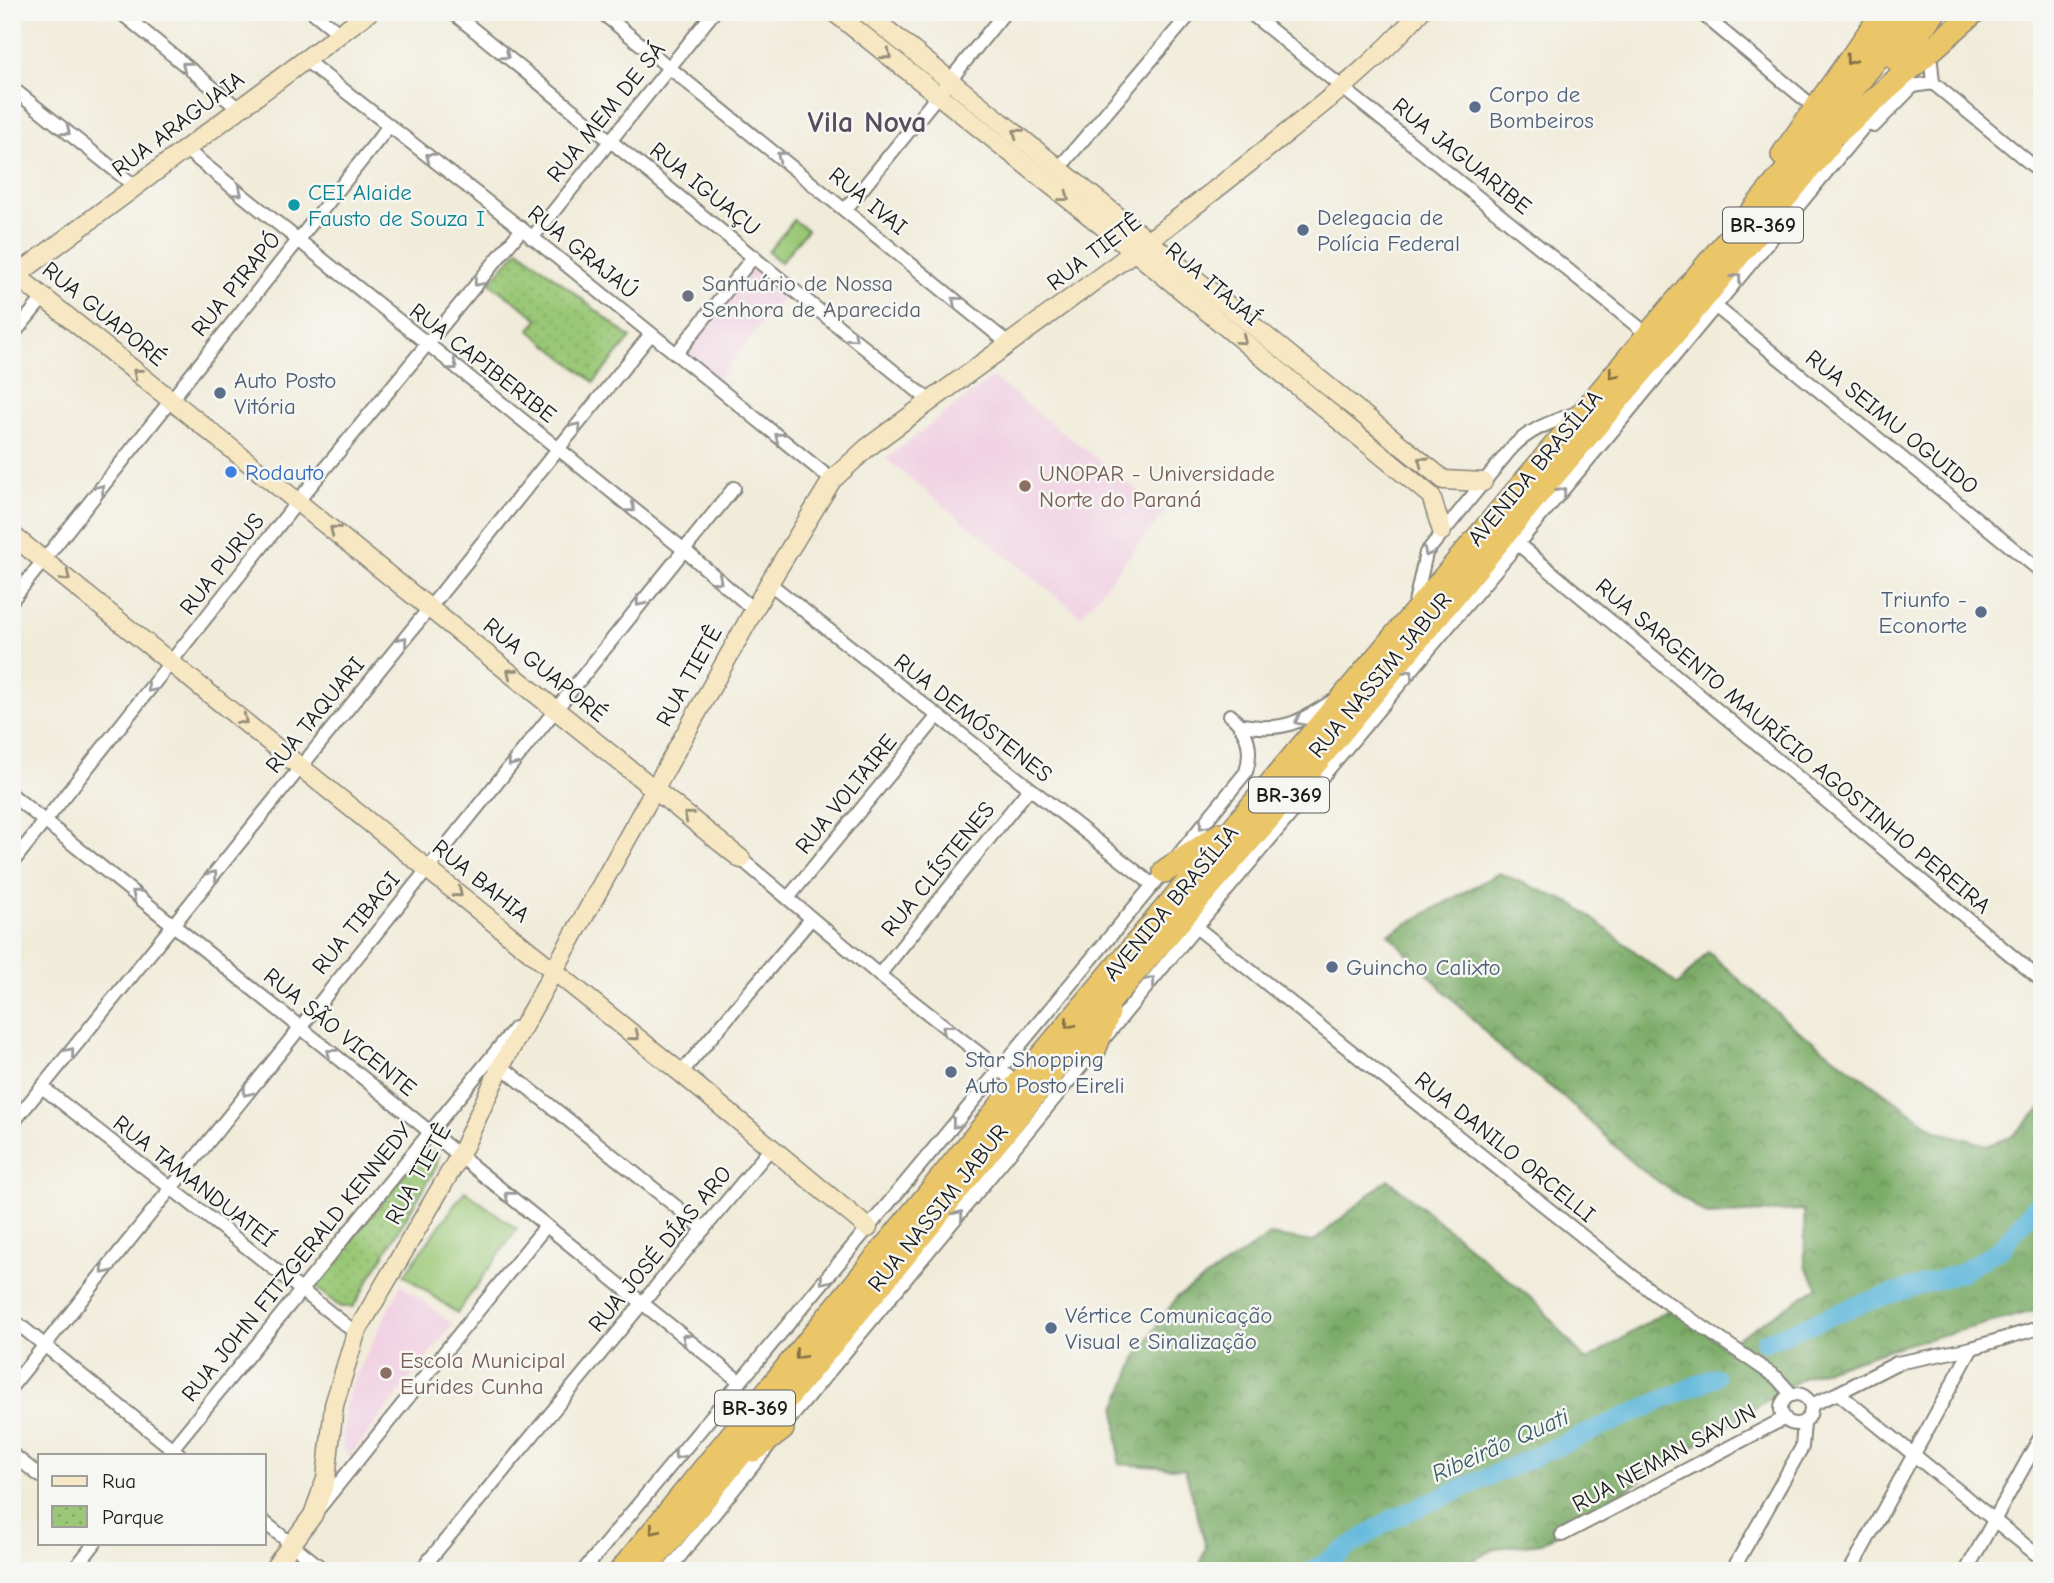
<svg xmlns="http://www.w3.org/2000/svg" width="2054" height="1583" viewBox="0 0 2054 1583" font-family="'Comic Neue',sans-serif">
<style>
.built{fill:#f1d0e2}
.grass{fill:#9ac876;stroke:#5b7249;stroke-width:2}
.forest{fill:url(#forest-crowns);stroke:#4c6442;stroke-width:2}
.park{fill:url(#park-dots);stroke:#5b7249;stroke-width:2}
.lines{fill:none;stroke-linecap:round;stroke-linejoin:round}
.river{stroke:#5cb6da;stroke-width:19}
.street-casing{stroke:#86847b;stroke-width:16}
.secondary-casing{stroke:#86847b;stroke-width:21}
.highway-casing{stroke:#86847b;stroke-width:26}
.street{stroke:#fff;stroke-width:12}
.secondary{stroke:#f7e8c3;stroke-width:18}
.highway{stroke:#ebc669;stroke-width:23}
.oneway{stroke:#999}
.oneway2{stroke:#948c78}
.oneway3{stroke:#847142}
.service-dot{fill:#5c6f8a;stroke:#f6f6f2;stroke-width:2.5}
.culture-dot{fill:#0f9aa8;stroke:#f6f6f2;stroke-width:2.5}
.worship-dot{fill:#6b7280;stroke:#f6f6f2;stroke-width:2.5}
.shop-dot{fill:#3f7fe0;stroke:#f6f6f2;stroke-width:2.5}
.education-dot{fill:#8d6e63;stroke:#f6f6f2;stroke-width:2.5}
.labels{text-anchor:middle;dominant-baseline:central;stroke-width:5;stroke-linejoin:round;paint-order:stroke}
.shield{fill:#f6f6f2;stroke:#5d5d5c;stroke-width:2}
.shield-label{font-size:21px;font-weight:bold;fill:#1c1c1c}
.service-label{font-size:23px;fill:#4e5e75;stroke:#f6f6f2;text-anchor:start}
.street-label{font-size:23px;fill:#1c1c1c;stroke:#f6f6f2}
.culture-label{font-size:23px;fill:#0d838f;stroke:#f6f6f2;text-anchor:start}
.worship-label{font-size:23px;fill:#5b616d;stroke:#f6f6f2;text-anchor:start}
.shop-label{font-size:23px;fill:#366cbe;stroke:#f6f6f2;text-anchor:start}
.education-label{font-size:23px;fill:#785e54;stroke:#f6f6f2;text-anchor:start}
.water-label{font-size:24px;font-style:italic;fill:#365a68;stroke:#f6f6f2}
.district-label{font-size:30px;font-weight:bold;fill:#584d5f;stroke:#f6f6f2}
</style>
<defs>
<pattern id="forest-crowns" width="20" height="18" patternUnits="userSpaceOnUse" patternTransform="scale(1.75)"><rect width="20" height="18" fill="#7bac67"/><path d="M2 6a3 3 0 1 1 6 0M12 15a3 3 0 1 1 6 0" fill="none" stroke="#648b54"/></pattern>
<pattern id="park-dots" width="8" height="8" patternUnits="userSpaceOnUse" patternTransform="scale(1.75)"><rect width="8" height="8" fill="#9ac876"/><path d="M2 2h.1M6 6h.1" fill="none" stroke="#84ab66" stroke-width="1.8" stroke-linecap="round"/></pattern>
</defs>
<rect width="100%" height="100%" fill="#f6f6f2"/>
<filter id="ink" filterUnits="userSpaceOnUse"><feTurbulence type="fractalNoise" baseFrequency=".0143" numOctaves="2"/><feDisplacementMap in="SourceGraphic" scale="14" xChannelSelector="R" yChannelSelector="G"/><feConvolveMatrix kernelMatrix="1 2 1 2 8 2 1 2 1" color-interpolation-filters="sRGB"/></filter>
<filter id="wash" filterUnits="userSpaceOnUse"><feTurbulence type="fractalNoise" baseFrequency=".00686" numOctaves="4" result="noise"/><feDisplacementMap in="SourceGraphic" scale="28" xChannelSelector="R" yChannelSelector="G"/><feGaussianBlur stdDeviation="1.57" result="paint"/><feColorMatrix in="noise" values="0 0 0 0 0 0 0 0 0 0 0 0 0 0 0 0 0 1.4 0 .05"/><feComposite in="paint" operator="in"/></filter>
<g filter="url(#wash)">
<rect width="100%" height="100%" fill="#f1ecda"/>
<g class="built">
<polygon points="750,267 785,295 717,380 683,351"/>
<polygon points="992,377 1165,512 1081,616 886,459"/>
<polygon points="401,1285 453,1324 350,1456 342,1449 345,1409 351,1385"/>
</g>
<g class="grass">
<polygon points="794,220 807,230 781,262 768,252"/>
<polygon points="465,1191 517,1229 457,1313 404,1275"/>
</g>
<polygon class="forest" points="1499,873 1574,904 1678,985 1708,952 1791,1025 1937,1131 1988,1145 2011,1137 2042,1107 2042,1309 1893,1348 1804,1377 1542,1543 1496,1548 1454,1571 1198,1571 1206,1547 1185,1469 1119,1464 1116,1408 1138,1354 1177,1297 1270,1235 1313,1242 1388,1179 1538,1304 1586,1361 1676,1305 1723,1347 1818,1287 1805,1265 1804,1210 1707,1215 1636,1166 1565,1098 1505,1052 1388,934"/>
<g class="park">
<polygon points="519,249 631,338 594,382 529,330 539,319 489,283"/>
<polygon points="425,1149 438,1154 437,1166 353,1307 340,1307 317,1288 318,1281"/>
</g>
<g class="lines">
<g class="river">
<polyline points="1765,1342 1866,1302 1960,1273 2001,1248 2042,1198"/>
<polyline points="1312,1571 1390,1520 1715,1377"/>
</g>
</g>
</g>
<g filter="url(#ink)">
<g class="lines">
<g class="street-casing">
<g id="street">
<polyline points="120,12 239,109"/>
<polyline points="313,12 340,34"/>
<polyline points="452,12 930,401"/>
<polyline points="601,12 1009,344"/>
<polyline points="1249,12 1647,334"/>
<polyline points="1700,12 1815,108"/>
<polyline points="1930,53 1933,83"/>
<polyline points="305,60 522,229 832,480"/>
<polyline points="1933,83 2042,173"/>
<polyline points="12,88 136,187"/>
<polyline points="1874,126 1913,86 1933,83"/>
<polyline points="185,149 683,549 754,610"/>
<polyline points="1060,167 1192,12"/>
<polyline points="846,209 1005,12"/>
<polyline points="532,238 714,12"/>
<polyline points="1715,306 2042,572"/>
<polyline points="12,336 44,297"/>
<polyline points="676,354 754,256"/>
<polyline points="1518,544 2042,981"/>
<polyline points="769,583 1153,885"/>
<polyline points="12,600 389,126"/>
<path d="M1414,607L1426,553L1509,451C1528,429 1553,421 1580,412"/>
<path d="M1242,725C1283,732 1298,723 1331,702"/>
<polyline points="12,795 739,1381"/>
<path d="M1179,854L1246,772C1253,749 1248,730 1230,715"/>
<polyline points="741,859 879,975 1022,1087"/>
<polyline points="12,863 298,501 522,229"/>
<polyline points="788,898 937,717"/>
<polyline points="1196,927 1656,1295 1777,1378 1792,1395"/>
<polyline points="879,975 1029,789"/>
<polyline points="501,1066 704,1229"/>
<polyline points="681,1073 811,919"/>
<polyline points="42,1087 356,1333"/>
<polyline points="12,1124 651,334"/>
<polyline points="12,1319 180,1455"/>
<polyline points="12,1386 734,488"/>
<polyline points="1838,1393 1897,1363 1972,1348 2042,1327"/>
<circle cx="1796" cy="1409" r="15"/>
<polyline points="1811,1405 1838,1393 2042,1559"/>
<polyline points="780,1431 1196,927 1614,429 1880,107"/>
<polyline points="12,1454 40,1476"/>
<polyline points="167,1455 515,1028"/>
<polyline points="320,1507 546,1226"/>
<polyline points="264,1522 325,1571"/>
<polyline points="1562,1535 1785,1418"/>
<polyline points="73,1571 95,1543"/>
<polyline points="420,1571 771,1148"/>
<polyline points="583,1571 1167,868"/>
<polyline points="668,1571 767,1448"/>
<polyline points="1732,1571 1802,1447 1804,1422"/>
<polyline points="1850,1571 1972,1348"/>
<polyline points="1966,1571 2042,1434"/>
</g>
</g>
<g class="secondary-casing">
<g id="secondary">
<polyline points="834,12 1135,252 1431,496 1442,531"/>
<polyline points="865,12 1444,480 1483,482"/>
<polyline points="12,272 741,859"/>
<polyline points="17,275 369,12"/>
<polyline points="12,535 681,1073 868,1228"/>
<path d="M272,1571L313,1515L326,1479L334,1405L356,1333L460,1155L501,1066L769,583L832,480L867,448C994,353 1125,262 1249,163C1308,115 1370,70 1420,12"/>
</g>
</g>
<g class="highway-casing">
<g id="highway">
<polyline points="1896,59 1934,12"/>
<polyline points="1838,132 1974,12"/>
<polyline points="1783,155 1884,12"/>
<polyline points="1165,871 1221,834"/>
<polyline points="1093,1053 1108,1013"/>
<polyline points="754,1450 782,1429"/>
<polyline points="621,1571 1030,1070 1815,137 1913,12"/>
<polyline points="644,1571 913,1245 1113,997 1298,784 1541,490 1688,317 1829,144"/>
</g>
</g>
<use href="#street" class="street"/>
<use href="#secondary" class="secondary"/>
<use href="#highway" class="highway"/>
</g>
<defs><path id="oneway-chevron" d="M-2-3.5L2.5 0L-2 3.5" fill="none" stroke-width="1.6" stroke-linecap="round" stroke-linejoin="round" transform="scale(1.75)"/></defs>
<g class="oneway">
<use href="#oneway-chevron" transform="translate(505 55) rotate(39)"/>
<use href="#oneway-chevron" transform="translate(186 66) rotate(-141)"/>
<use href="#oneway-chevron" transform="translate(66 131) rotate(39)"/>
<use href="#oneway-chevron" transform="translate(781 156) rotate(-141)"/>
<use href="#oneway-chevron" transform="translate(430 157) rotate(-142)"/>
<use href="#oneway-chevron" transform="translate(238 192) rotate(39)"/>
<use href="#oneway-chevron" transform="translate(1737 278) rotate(-51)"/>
<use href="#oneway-chevron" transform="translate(478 282) rotate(130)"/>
<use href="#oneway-chevron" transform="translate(956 301) rotate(-140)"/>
<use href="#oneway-chevron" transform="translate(853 337) rotate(40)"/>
<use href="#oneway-chevron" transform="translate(453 366) rotate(38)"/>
<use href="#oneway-chevron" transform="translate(577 427) rotate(-51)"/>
<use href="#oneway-chevron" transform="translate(779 437) rotate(-141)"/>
<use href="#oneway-chevron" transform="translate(100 489) rotate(-52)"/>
<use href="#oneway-chevron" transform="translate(1562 492) rotate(-50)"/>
<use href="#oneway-chevron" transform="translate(631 508) rotate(39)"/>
<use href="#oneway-chevron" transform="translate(1428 552) rotate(118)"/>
<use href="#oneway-chevron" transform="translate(718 580) rotate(41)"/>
<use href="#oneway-chevron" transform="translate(640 602) rotate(129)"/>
<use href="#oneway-chevron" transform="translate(403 641) rotate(-51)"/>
<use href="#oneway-chevron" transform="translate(1409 674) rotate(-50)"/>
<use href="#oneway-chevron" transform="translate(151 688) rotate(129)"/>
<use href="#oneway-chevron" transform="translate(1299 721) rotate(154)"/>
<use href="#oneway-chevron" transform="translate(512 762) rotate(129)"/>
<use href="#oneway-chevron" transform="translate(1203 825) rotate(130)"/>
<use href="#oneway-chevron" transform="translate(213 875) rotate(-51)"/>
<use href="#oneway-chevron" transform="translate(136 894) rotate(-141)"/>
<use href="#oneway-chevron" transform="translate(1151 981) rotate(-50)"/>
<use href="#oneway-chevron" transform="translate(946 1029) rotate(-141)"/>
<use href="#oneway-chevron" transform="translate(70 1052) rotate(-51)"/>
<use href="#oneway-chevron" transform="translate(331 1053) rotate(-142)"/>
<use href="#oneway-chevron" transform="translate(247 1092) rotate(128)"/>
<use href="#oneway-chevron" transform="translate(956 1124) rotate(130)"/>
<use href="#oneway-chevron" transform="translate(509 1196) rotate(-141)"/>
<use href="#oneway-chevron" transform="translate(959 1215) rotate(-51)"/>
<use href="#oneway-chevron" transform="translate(105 1270) rotate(129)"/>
<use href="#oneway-chevron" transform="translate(824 1280) rotate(130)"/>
<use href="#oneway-chevron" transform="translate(686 1338) rotate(-141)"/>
<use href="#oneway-chevron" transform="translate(678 1455) rotate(129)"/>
</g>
<g class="oneway2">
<use href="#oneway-chevron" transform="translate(887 55) rotate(39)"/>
<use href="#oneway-chevron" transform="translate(1017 133) rotate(-141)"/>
<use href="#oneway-chevron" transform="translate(1065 197) rotate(38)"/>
<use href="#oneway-chevron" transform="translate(1242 340) rotate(40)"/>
<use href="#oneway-chevron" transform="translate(137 373) rotate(-141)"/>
<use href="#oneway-chevron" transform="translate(1422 461) rotate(-141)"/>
<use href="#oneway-chevron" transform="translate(334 530) rotate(-141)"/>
<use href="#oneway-chevron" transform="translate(66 577) rotate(39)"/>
<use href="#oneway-chevron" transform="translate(511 673) rotate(-141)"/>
<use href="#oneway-chevron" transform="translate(243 720) rotate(39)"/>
<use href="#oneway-chevron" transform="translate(688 816) rotate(-141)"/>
<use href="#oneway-chevron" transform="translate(458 893) rotate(39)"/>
<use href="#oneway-chevron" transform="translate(635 1036) rotate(39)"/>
</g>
<g class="oneway3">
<use href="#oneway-chevron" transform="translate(1850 60) rotate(126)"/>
<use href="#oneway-chevron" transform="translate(1613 374) rotate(129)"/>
<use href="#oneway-chevron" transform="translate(1069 1024) rotate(130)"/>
<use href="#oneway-chevron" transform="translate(799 1355) rotate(130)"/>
<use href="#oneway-chevron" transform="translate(654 1530) rotate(130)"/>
</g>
</g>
<g class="service-dot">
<circle cx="1475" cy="107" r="7"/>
<circle cx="1303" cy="230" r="7"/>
<circle cx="220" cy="393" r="7"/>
<circle cx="1981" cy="612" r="7"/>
<circle cx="1332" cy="967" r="7"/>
<circle cx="951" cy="1072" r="7"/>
<circle cx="1051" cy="1328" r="7"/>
</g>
<circle class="culture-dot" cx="294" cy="205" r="7"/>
<circle class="worship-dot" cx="688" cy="296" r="7"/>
<circle class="shop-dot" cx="231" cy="472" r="7"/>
<g class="education-dot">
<circle cx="1025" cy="486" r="7"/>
<circle cx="386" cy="1373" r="7"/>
</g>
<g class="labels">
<g class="shield">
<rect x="1723" y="207.5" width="80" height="35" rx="5"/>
<rect x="1249" y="777.5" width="80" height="35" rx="5"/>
<rect x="715" y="1390.5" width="80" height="35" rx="5"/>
</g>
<g class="shield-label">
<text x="1763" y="225">BR-369</text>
<text x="1289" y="795">BR-369</text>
<text x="755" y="1408">BR-369</text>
</g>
<g class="service-label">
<text x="1489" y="94">Corpo de<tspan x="1489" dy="26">Bombeiros</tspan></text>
<text x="1317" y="217">Delegacia de<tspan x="1317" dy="26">Polícia Federal</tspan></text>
<text x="234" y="380">Auto Posto<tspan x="234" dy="26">Vitória</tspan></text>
<text x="1967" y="599" text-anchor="end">Triunfo -<tspan x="1967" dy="26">Econorte</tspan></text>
<text x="1346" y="967">Guincho Calixto</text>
<text x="965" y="1059">Star Shopping<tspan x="965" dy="26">Auto Posto Eireli</tspan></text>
<text x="1065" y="1315">Vértice Comunicação<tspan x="1065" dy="26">Visual e Sinalização</tspan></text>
</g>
<g class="street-label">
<text transform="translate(606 112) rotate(-51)">RUA MEM DE SÁ</text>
<text transform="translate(178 124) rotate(-37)">RUA ARAGUAIA</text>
<text transform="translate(1462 156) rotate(39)">RUA JAGUARIBE</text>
<text transform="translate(705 189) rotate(39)">RUA IGUAÇU</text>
<text transform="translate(868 201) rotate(39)">RUA IVAI</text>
<text transform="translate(583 252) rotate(39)">RUA GRAJAÚ</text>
<text transform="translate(1094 252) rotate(-37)">RUA TIETÊ</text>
<text transform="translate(236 284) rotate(-51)">RUA PIRAPÓ</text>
<text transform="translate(1213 284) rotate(40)">RUA ITAJAÍ</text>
<text transform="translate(104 314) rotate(39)">RUA GUAPORÉ</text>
<text transform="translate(483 363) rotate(38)">RUA CAPIBERIBE</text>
<text transform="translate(1892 422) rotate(39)">RUA SEIMU OGUIDO</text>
<text transform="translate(1535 468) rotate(-50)">AVENIDA BRASÍLIA</text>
<text transform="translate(222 564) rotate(-52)">RUA PURUS</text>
<text transform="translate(545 670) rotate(39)">RUA GUAPORÉ</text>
<text transform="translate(1380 675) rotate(-50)">RUA NASSIM JABUR</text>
<text transform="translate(689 676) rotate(-61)">RUA TIETÊ</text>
<text transform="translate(315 715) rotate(-51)">RUA TAQUARI</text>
<text transform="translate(973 718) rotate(38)">RUA DEMÓSTENES</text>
<text transform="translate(1793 746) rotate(40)">RUA SARGENTO MAURÍCIO AGOSTINHO PEREIRA</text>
<text transform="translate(846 794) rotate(-51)">RUA VOLTAIRE</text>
<text transform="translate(938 869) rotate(-51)">RUA CLÍSTENES</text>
<text transform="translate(481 881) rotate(39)">RUA BAHIA</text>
<text transform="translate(1171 903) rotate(-50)">AVENIDA BRASÍLIA</text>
<text transform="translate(356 923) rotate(-51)">RUA TIBAGI</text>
<text transform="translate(340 1032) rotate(39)">RUA SÃO VICENTE</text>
<text transform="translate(1505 1147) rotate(39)">RUA DANILO ORCELLI</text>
<text transform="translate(418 1174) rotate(-61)">RUA TIETÊ</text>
<text transform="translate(194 1181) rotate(38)">RUA TAMANDUATEÍ</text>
<text transform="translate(938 1208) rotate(-51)">RUA NASSIM JABUR</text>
<text transform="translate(660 1249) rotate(-50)">RUA JOSÉ DÍAS ARO</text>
<text transform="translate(297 1262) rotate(-51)">RUA JOHN FITZGERALD KENNEDY</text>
<text transform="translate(1664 1458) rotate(-28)">RUA NEMAN SAYUN</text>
</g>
<g class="culture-label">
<text x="308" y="192">CEI Alaide<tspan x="308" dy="26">Fausto de Souza I</tspan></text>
</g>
<g class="worship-label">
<text x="702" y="283">Santuário de Nossa<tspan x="702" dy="26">Senhora de Aparecida</tspan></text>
</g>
<g class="shop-label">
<text x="245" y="472">Rodauto</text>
</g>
<g class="education-label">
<text x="1039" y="473">UNOPAR - Universidade<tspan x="1039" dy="26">Norte do Paraná</tspan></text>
<text x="400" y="1360">Escola Municipal<tspan x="400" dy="26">Eurides Cunha</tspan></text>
</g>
<g class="water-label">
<text transform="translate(1500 1445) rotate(-24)">Ribeirão Quati</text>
</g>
<g class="district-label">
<text x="867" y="122">Vila Nova</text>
</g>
</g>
<rect width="2054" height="1583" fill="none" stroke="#f6f6f2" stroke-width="42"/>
<rect x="38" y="1454" width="228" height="91" fill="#f6f6f2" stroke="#9f9f9c" stroke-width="2"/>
<rect x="52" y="1476" width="35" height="10" fill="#f7e8c3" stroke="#9f9f9c" stroke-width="2"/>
<text x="102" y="1488" font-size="21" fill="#1c1c1c">Rua</text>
<rect x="52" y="1506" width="35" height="21" fill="url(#park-dots)" stroke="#9f9f9c" stroke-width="2"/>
<text x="102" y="1524" font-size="21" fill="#1c1c1c">Parque</text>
</svg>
